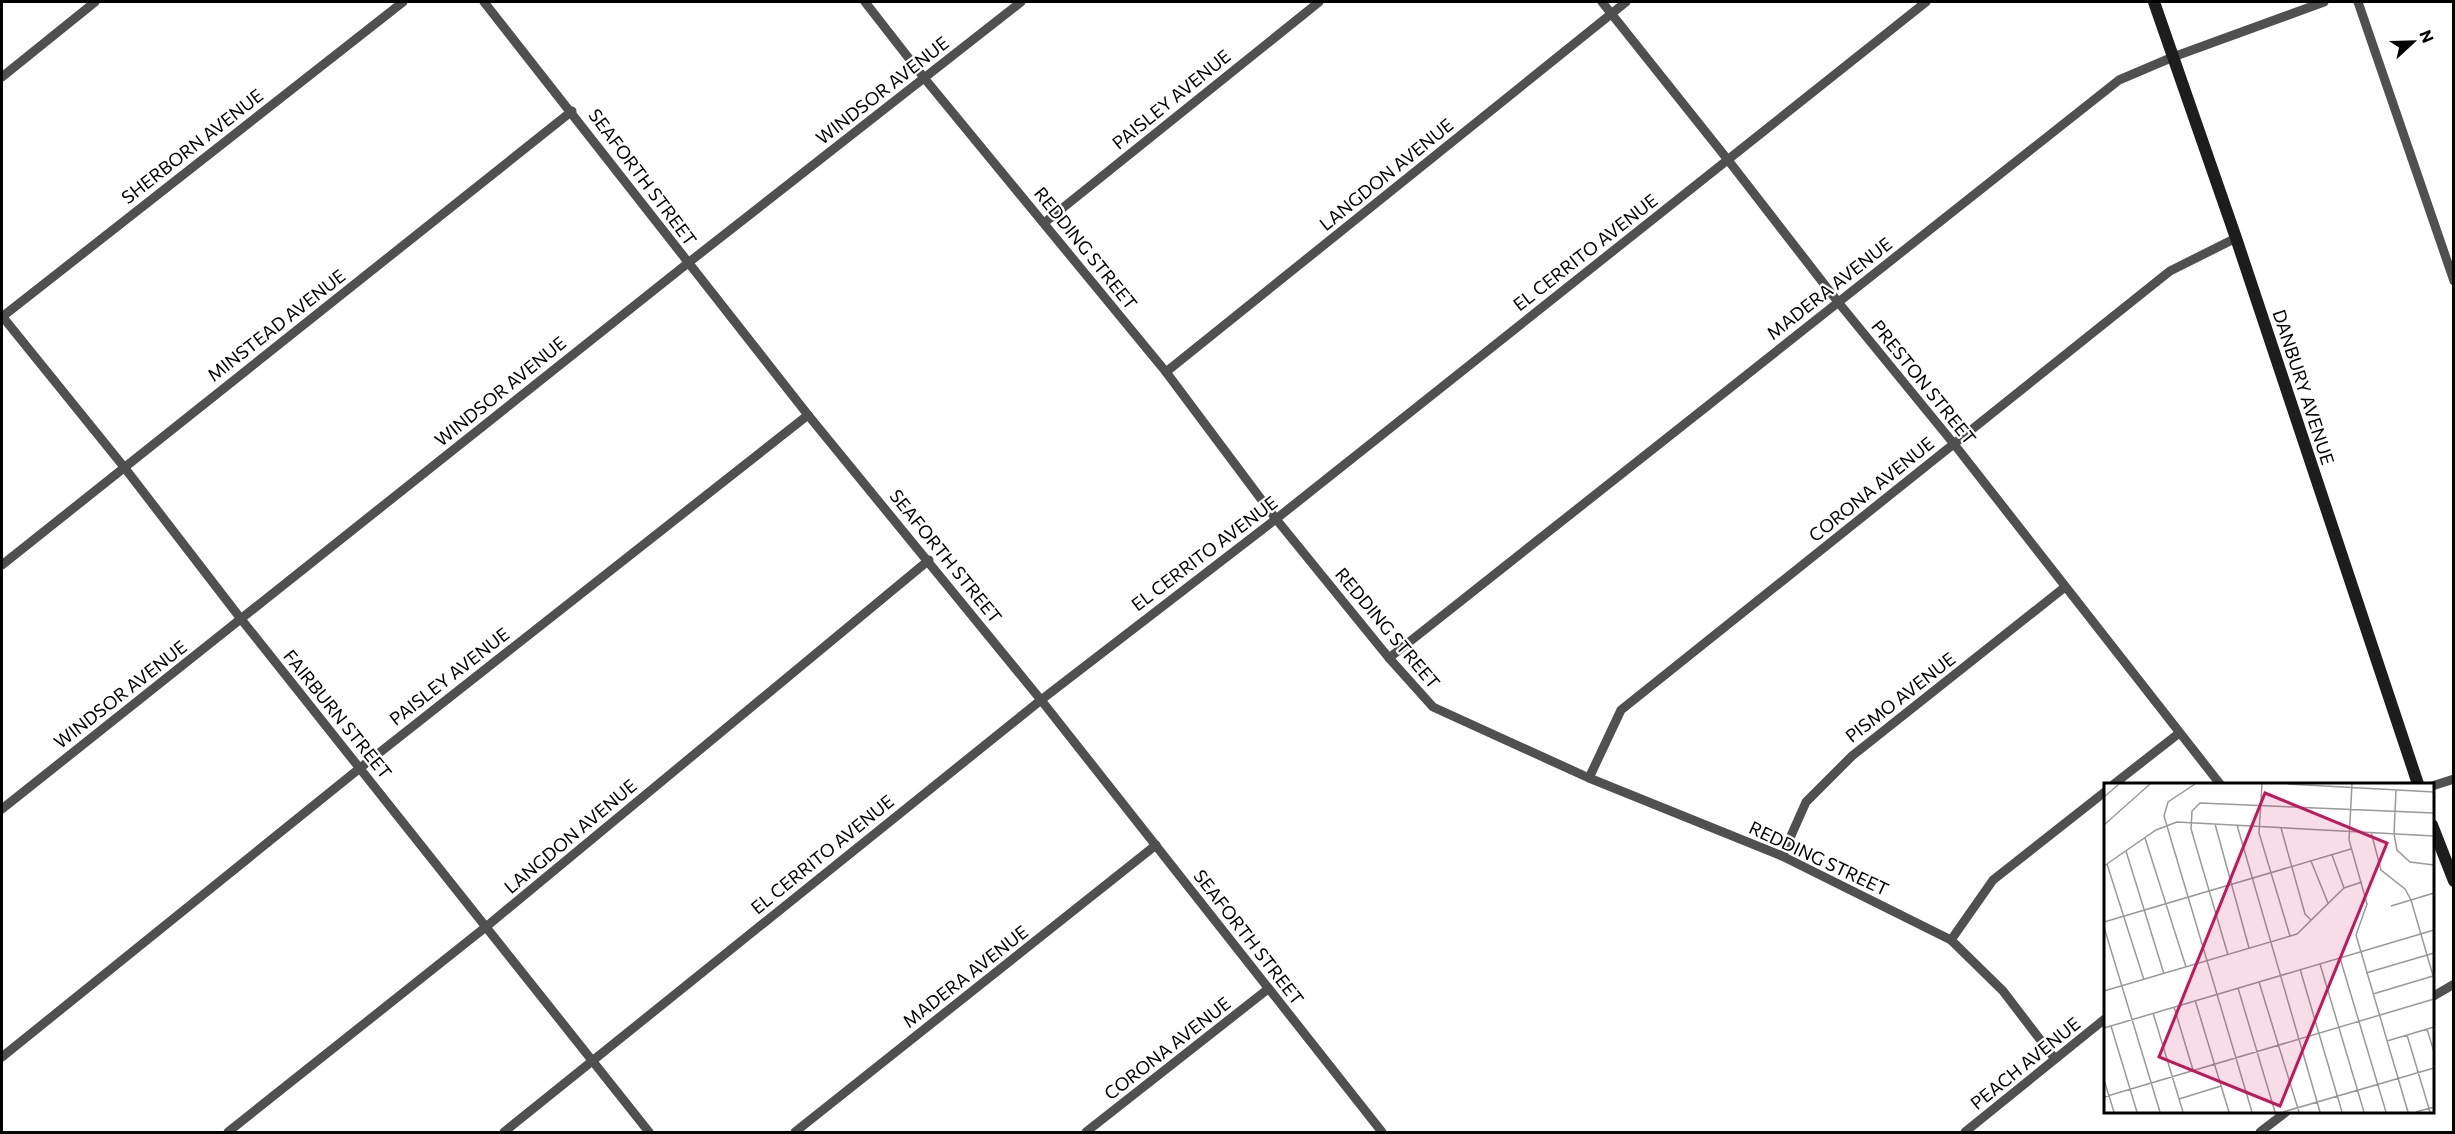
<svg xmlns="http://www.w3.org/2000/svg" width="2455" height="1134" viewBox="0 0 2455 1134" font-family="Commissioner,sans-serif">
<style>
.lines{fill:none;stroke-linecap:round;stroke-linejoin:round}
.street{stroke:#505050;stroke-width:9}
.secondary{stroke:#1d1d1d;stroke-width:12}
.labels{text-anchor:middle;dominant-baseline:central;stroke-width:4.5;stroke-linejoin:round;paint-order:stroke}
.street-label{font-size:18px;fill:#000;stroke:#fff}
.inset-road{fill:none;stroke:#999;stroke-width:1.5}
.view{fill:#c2185b;fill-opacity:0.15;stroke:#c2185b;stroke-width:3}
.inset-edge{fill:none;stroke:#000;stroke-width:3}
</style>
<rect width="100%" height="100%" fill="#fff"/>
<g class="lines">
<g class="street">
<polyline points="484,2 808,415 1041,700 1382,1132"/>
<polyline points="865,2 925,79 1166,372 1276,519 1389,658 1433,707 1589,778 1782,856 1951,940 2003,991 2055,1059"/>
<polyline points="1602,2 1728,160 1838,302 1954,444 2220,784"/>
<polyline points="2358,2 2454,281"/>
<polyline points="2,77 95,2"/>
<polyline points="1044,223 1319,2"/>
<polyline points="2,316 124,467 241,619 649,1132"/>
<polyline points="2,317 403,2"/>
<polyline points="1166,372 1626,2"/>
<polyline points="2,565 572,111"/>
<polyline points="1389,658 2119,80 2173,57 2324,2"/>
<polyline points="1589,778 1621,710 2170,271 2236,238"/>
<polyline points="2114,784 2178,734"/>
<polyline points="2432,786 2454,779"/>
<polyline points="2,809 688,263 1021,2"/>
<polyline points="1782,856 1806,802 1852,756 2065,587"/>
<polyline points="1951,940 1993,880 2106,791"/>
<polyline points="2432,997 2454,984"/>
<polyline points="2,1057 360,768 808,415"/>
<polyline points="228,1132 487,926 929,560"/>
<polyline points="504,1132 1041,700 1276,519 1926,2"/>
<polyline points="795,1132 1156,845"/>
<polyline points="1086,1132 1268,989"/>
<polyline points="1965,1132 2106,1018"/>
<polyline points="2260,1132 2286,1112"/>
</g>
<g class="secondary">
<polyline points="2154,2 2236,238 2418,784"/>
<polyline points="2432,825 2454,881"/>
</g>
</g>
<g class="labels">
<g class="street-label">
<text transform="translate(882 90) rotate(-38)">WINDSOR AVENUE</text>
<text transform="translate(1171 99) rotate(-39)">PAISLEY AVENUE</text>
<text transform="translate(192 146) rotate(-38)">SHERBORN AVENUE</text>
<text transform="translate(1386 174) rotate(-39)">LANGDON AVENUE</text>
<text transform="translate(643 177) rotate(53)">SEAFORTH STREET</text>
<text transform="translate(1086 248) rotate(51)">REDDING STREET</text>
<text transform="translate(1585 252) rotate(-38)">EL CERRITO AVENUE</text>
<text transform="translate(1829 288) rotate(-38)">MADERA AVENUE</text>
<text transform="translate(276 325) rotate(-38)">MINSTEAD AVENUE</text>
<text transform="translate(1924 382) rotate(51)">PRESTON STREET</text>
<text transform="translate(2304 387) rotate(72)">DANBURY AVENUE</text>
<text transform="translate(500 391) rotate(-39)">WINDSOR AVENUE</text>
<text transform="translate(1871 489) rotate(-39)">CORONA AVENUE</text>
<text transform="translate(1204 553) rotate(-37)">EL CERRITO AVENUE</text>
<text transform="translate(946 556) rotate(51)">SEAFORTH STREET</text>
<text transform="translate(1388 628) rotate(50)">REDDING STREET</text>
<text transform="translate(449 676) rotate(-38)">PAISLEY AVENUE</text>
<text transform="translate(120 694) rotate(-38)">WINDSOR AVENUE</text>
<text transform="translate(1900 697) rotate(-38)">PISMO AVENUE</text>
<text transform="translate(338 714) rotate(51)">FAIRBURN STREET</text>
<text transform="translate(570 836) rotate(-40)">LANGDON AVENUE</text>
<text transform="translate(822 854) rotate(-39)">EL CERRITO AVENUE</text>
<text transform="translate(1819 858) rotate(25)">REDDING STREET</text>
<text transform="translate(1249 937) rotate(52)">SEAFORTH STREET</text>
<text transform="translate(965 976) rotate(-38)">MADERA AVENUE</text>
<text transform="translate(1167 1048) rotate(-38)">CORONA AVENUE</text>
<text transform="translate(2025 1063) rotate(-39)">PEACH AVENUE</text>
</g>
</g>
<g transform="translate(2104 783)">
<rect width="330" height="330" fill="#fff"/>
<path class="inset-road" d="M91,1L64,19L60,33L148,329M158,1L155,50L186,153M184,1L330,9M248,1L245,57L263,121L252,152L304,329M292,7L290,51L293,67L306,79L330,82M0,14L15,1M111,41L145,165M0,42L46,1M133,42L216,329M177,45L201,131L207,137M267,49L277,87L301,106L307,117L330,196M41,55L82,184M22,68L60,191M228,72L240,105M207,78L224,120M3,81L40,197M0,83L52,47L73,39L330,53M287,123L330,110M0,139L247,66M0,144L56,329M124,172L87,46L88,28L96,20L330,30M236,175L282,329M216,181L260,329M196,186L238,329M262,190L330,170M155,199L195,329M134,205L171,329M0,208L193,151L240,105L258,99M269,211L329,193M91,217L125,329M70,224L89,287M49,230L79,329M7,243L33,329M0,245L330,147M323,246L330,269M303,252L326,329M283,258L330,244M0,297L10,329M0,314L330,216M75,316L117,303M179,329L330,285M312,329L330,324"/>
<path class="view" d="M161,10L283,60L176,323L55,274Z"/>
<rect width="330" height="330" class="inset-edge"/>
</g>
<rect width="2455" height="1134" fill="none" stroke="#000000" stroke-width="6"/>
<g transform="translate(2413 42) rotate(68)" stroke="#ffffff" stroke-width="4.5" paint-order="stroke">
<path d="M0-4.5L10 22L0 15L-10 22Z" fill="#000000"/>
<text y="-9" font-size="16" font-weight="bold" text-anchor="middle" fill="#000000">N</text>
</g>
</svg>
